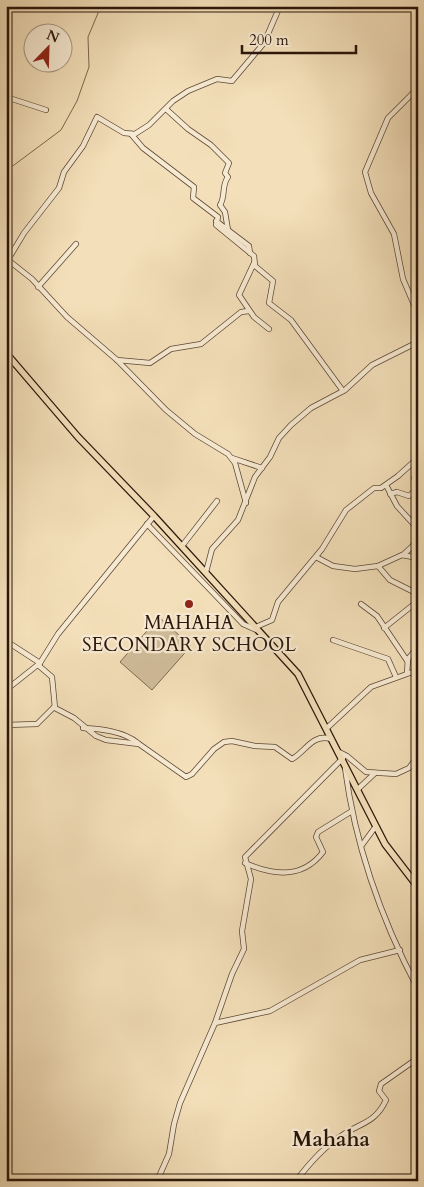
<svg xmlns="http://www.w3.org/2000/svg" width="424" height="1187" viewBox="0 0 424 1187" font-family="Cardo,serif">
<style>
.green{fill:#d1bd9b;stroke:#7e6a52}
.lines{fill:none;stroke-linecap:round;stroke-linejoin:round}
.stream{stroke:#7a6650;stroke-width:1}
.minor-casing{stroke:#5c4836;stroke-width:6}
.major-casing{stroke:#2a160a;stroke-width:8}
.minor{stroke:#f7ead2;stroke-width:4.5}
.major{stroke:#f3dfb9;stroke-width:5.5}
.poi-dot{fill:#8f2418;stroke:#f7ead2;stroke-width:2}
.labels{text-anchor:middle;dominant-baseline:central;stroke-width:4.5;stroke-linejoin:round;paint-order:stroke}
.poi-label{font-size:19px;fill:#2a160a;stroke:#f7ead2}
.quarter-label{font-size:21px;font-weight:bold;fill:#2a160a;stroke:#f7ead2}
</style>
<rect width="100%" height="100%" fill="#f3dfb9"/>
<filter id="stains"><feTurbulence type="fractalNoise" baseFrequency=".004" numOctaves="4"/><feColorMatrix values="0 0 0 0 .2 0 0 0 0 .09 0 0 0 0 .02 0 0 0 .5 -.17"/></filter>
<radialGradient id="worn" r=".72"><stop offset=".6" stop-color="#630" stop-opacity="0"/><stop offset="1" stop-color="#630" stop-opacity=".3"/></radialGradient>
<polygon class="green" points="159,617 191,646 152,690 120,662"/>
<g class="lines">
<polyline class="stream" points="6,171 61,130 77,101 89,67 88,37 101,6"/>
<g class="minor-casing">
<g id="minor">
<polyline points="418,88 388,118 365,172 371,193 394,234 403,279 418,314"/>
<polyline points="6,97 46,110"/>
<path d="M166,109L188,129L211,145L229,163L225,173L228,177C221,186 226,196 220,205L225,212L228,230"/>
<polyline points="131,134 143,148 194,187 193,198 218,217 216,225 254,256 255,266 273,281 269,303 291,320 343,391"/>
<polyline points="216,221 249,246 250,253"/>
<polyline points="8,260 32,279 67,317 117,360 166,410 195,434 228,454 235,463 246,503"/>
<polyline points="6,263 24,233 59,188 64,172 83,146 97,117 124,133 135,134 149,125 173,101 188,91 217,79 232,81 264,43 280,6"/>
<polyline points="254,263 239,295 254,317 269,329"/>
<polyline points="38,287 76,244"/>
<polyline points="117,360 150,363 171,349 201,344 241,312 249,311"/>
<polyline points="232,458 262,468"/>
<polyline points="418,471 414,478 418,485"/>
<polyline points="386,485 397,506 418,529"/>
<polyline points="390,494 397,492 409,496 418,488"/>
<polyline points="413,523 418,503"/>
<polyline points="147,524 243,624 259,631"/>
<polyline points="182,546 217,501"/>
<polyline points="403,555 418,541"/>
<polyline points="316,557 333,566 355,569 378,566 402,555 418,558"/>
<polyline points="378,566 390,580 418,594"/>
<polyline points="206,572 212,549 238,520 255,477 270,457 279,438 291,425 311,408 345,390 372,365 418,342"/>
<polyline points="361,604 377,616 408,662"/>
<polyline points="256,627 272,620 278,602 322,549 346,510 374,488 381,488 398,476 418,458"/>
<polyline points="384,628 418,601"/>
<polyline points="333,640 388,659 396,677"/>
<polyline points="6,641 40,663"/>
<path d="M38,665L52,677L55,708L74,718L96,736L106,740L139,744L186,777L192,774L214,749L224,742L232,741L255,746L275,747L292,759C305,752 313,733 331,739"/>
<polyline points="407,673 408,659 418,647"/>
<polyline points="6,690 40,663 58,634 154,516"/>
<polyline points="6,725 37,724 54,707"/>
<path d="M83,728C101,729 123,731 138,743"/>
<polyline points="327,728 371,687 418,670"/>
<polyline points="339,752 347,756 366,772 396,774 409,768 418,756"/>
<path d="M345,768C355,844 382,921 418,989"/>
<polyline points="358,789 375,773"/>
<polyline points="362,845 376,826"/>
<path d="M245,863C272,875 302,880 323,852L316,837L318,832L352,811"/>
<polyline points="215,1023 232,974 244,949 242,931 251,879 245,857 343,758"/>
<polyline points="157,1181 169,1154 174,1124 180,1103 215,1023 270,1011 360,960 400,950"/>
<path d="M296,1181C308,1165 324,1147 341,1136C359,1123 375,1124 386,1100L379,1091L381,1084L418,1058"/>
</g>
</g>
<g class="major-casing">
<polyline id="major" points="6,353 78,437 154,516 298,674 385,844 418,887"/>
</g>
<use href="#minor" class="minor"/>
<use href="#major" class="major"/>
</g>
<circle class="poi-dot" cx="189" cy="604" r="5"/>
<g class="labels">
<g class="poi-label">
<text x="189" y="623">MAHAHA<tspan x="189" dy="22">SECONDARY SCHOOL</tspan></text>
</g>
<g class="quarter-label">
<text x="331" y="1139">Mahaha</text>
</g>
</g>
<rect width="424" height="1187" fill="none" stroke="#f3dfb9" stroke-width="25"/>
<rect x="8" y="8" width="409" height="1172" fill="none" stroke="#2a160a" stroke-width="2.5"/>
<rect x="12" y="12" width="399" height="1162" fill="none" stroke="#2a160a"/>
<g transform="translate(48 48) rotate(23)"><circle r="24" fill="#f7ead2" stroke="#a59582"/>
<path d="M0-4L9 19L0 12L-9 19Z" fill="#8f2418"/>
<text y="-8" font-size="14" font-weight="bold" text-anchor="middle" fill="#2a160a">N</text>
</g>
<path d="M242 45v8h114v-8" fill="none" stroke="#2a160a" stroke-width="2.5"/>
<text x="249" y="45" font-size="15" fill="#2a160a" stroke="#f7ead2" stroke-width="4" paint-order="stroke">200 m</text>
<rect width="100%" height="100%" filter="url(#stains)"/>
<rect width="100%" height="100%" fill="url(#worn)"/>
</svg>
